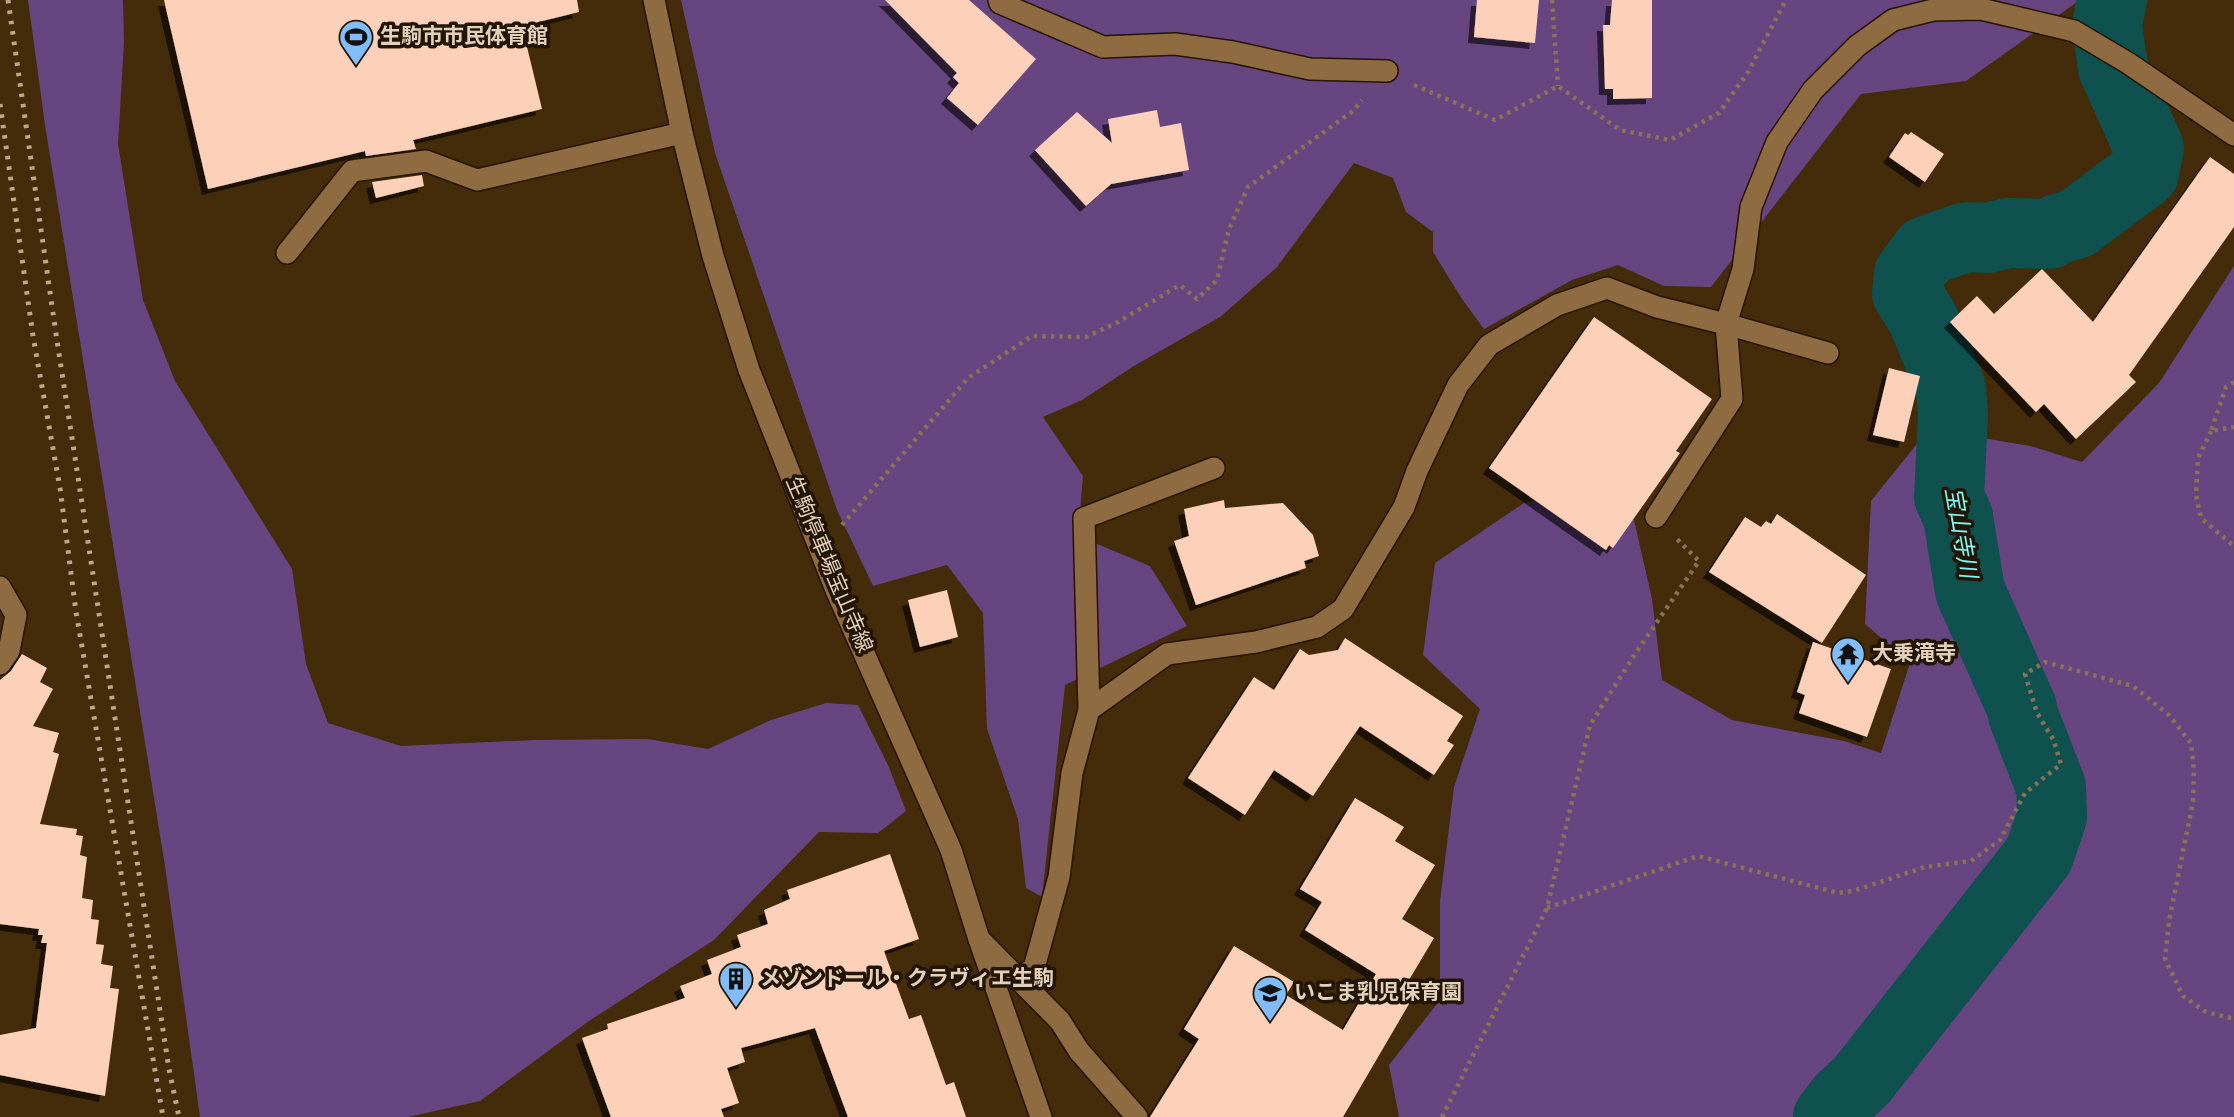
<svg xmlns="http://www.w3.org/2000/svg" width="2234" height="1117" viewBox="0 0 2234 1117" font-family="Overpass,'Noto Sans JP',sans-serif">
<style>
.green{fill:#674580}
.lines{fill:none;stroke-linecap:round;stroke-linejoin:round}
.river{stroke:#0f514e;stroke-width:70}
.building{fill:#fdd1b9;filter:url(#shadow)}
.lane-casing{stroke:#251401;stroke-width:24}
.street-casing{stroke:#251401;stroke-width:24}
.secondary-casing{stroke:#251401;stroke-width:24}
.path{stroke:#897257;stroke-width:4.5;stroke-dasharray:3.5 5;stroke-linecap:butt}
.lane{stroke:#8f6b42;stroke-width:21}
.street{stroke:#8f6b42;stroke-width:21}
.secondary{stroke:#8f6b42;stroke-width:21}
.rail{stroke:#bda78f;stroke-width:5;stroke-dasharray:3.5 7;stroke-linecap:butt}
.labels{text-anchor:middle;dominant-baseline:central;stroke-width:7;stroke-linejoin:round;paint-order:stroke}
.poi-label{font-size:21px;font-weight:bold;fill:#e3cfba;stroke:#231505;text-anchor:start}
.street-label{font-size:21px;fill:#e3cfba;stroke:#231505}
.water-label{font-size:23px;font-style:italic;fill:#7cf9f0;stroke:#231505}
</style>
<defs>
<filter id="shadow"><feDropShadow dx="-6" dy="6" stdDeviation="0" flood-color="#0009"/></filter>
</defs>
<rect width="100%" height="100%" fill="#442b0a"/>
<g class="green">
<polygon points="28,0 123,0 124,42 118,144 143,300 175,381 292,569 306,664 328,723 401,746 535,740 647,739 708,749 771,720 826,703 858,705 888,765 906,811 878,833 819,832 714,940 589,1021 480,1101 408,1117 200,1117 165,866 45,125"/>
<polygon points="681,0 2080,0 1966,81 1861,94 1711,287 1664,286 1618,265 1572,280 1484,329 1462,299 1433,252 1433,232 1406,212 1393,178 1354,163 1277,267 1220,317 1134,366 1082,400 1043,417 1083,476 1078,536 1150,566 1187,626 1065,685 1042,897 1026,888 1018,819 987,729 983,613 947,565 873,586 837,510 715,153"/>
<polygon points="2234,266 2234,1117 1399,1117 1389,1065 1440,1000 1440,901 1454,787 1480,709 1423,655 1435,563 1524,503 1562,493 1634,520 1652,599 1662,680 1732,720 1844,741 1881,753 1910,663 1865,624 1871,501 1929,429 2030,446 2082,462 2159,383"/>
</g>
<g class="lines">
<polyline class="river" points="1828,1117 1841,1100 1862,1080 2039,855 2052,817 2051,787 2023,715 2022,708 1970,591 1958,517 1949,497 1953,415 1951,389 1923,319 1907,293 1909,274 1926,251 1966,237 1987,238 2009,233 2049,234 2060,228 2076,224 2144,173 2149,148 2113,68 2107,25 2112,0"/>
</g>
<g class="building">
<polygon points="164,0 577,0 579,12 522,26 542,109 413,140 416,149 366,156 365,151 208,189"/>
<polygon points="885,0 969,0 1036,59 978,125 947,98 959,83 953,77 957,73"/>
<polygon points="1477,0 1539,0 1535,43 1474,37"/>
<polygon points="1612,0 1652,0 1652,98 1613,99 1613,89 1605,89 1603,25 1610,25"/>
<polygon points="1157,110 1160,127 1181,123 1189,170 1111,184 1086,206 1035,150 1077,112 1112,143 1108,119"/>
<polygon points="1911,132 1944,154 1925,182 1889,157 1905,133 1908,135"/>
<polygon points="2210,157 2234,174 2234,227 2129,375 2136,382 2076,439 2044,404 2036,412 1950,322 1977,296 1994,314 2042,269 2093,322"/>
<polygon points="422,175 424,186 376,198 372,182"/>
<polygon points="1594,317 1712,399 1676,451 1680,453 1613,548 1609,545 1606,550 1489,468"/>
<polygon points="1889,368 1920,376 1904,442 1873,435"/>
<polygon points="1224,500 1225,508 1283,503 1313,535 1319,556 1304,561 1306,568 1196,605 1174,541 1189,536 1184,509"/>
<polygon points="1777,514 1866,575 1822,643 1709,572 1745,517 1761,527 1766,521 1771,524"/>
<polygon points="947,590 958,637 920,647 908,600"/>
<polygon points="1345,638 1463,716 1447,741 1454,745 1434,775 1360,726 1313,796 1274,770 1245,815 1188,778 1254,677 1274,690 1300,649 1309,655 1338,650"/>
<polygon points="1813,642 1891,669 1867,737 1799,713 1805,695 1797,692"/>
<polygon points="22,654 47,668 40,682 53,689 33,726 59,733 53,752 59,754 40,824 77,829 76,835 83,836 80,855 87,857 82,898 93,900 91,919 99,920 96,944 104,945 101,964 113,966 110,988 119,989 105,1096 0,1075 0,1035 36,1028 47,943 41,943 43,935 38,935 39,929 0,924 0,680 11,671"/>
<polygon points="1355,798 1404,827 1395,841 1435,865 1402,919 1434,938 1406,985 1416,992 1343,1117 1150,1117 1199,1039 1184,1029 1234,946 1294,982 1286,995 1343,1030 1376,974 1305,930 1322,902 1300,889"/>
<polygon points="890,854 919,939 884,951 909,1019 921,1015 946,1085 954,1082 966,1117 848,1117 815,1028 741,1048 745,1062 727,1068 739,1103 721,1109 724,1117 611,1117 582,1038 608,1029 607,1024 685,998 680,986 712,974 707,960 741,947 737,935 768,924 764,910 790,899 787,890"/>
</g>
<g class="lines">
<g class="lane-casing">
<g id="lane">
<polyline points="287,253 352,171 426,161 477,180 682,133"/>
<polyline points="1656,517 1732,399 1726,324 1828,353"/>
<polyline points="1089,710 1084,518 1214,468"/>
</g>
</g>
<g class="street-casing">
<g id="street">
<polyline points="999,0 1000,3 1103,47 1175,44 1233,52 1310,69 1387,71"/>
<polyline points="0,587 16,615 9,651 0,664"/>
<polyline points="979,939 1060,1021 1079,1051 1137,1117"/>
<polyline points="1019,978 1034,968 1059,877 1072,773 1089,710 1167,654 1256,642 1317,627 1343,609 1404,507 1417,471 1458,385 1489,345 1557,305 1607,288 1657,307 1726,324 1743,269 1751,207 1777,142 1813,90 1857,46 1893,20 1933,10 1981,9 2074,31 2128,63 2234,135"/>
</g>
</g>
<g class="secondary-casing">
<polyline id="secondary" points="654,0 682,133 713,256 749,370 836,590 951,850 979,939 1041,1117"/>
</g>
<g class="path">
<polyline points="1552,0 1558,86"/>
<polyline points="1414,85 1495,120 1558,86 1620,130 1670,140 1719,113 1748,72 1786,0"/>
<polyline points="2234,382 2226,387 2211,431 2234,427"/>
<polyline points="2211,431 2198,458 2196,495 2201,518 2234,546"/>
<polyline points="842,525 968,378 1032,336 1086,337 1118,322 1180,285 1197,299 1217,280 1229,229 1248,187 1353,111 1362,100"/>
<polyline points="1547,908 1698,856 1838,893 1853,891 1925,867 1971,861 2000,840 2025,793 2061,764 2053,739 2037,713 2025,674 2045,662 2133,686 2169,715 2191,743 2194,771 2193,802 2169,921 2165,959 2183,996 2206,1012 2234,1019"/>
<polyline points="1442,1117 1547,908 1590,725 1637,651 1699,561 1677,539"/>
</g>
<use href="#lane" class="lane"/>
<use href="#street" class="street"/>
<use href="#secondary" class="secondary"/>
<g class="rail">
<polyline points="8,0 56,334 169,1069 179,1117"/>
<polyline points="0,104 33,336 60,488 76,612 163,1117"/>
</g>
</g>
<defs>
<g id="stadium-pin" transform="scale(1.75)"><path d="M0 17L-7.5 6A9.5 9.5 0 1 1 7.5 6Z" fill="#80bdfa" stroke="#231505"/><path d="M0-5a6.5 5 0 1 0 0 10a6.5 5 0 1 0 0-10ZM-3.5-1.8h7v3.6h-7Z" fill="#111"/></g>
<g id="temple-pin" transform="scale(1.75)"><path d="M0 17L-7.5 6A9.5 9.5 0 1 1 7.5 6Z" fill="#80bdfa" stroke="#231505"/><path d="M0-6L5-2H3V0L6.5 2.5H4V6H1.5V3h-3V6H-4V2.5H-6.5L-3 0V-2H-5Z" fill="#111"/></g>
<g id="building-pin" transform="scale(1.75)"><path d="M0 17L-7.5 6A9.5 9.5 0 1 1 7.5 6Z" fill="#80bdfa" stroke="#231505"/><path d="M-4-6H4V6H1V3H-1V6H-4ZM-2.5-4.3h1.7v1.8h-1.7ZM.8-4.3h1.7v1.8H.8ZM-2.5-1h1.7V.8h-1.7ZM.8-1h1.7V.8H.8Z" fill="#111"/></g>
<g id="school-pin" transform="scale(1.75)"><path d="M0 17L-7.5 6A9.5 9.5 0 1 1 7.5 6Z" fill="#80bdfa" stroke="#231505"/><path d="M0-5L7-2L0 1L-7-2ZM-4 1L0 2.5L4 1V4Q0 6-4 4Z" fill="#111"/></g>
</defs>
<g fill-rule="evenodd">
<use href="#stadium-pin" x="356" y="37"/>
<use href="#temple-pin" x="1848" y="654"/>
<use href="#building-pin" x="736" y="979"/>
<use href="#school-pin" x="1270" y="993"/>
</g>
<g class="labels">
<g class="poi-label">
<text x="380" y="37">生駒市市民体育館</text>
<text x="1872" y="654">大乗滝寺</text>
<text x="760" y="979">メゾンドール・クラヴィエ生駒</text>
<text x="1294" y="993">いこま乳児保育園</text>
</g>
<g class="street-label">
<text transform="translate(828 565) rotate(67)">生駒停車場宝山寺線</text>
</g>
<g class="water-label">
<text transform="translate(1959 533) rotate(80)">宝山寺川</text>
</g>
</g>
</svg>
